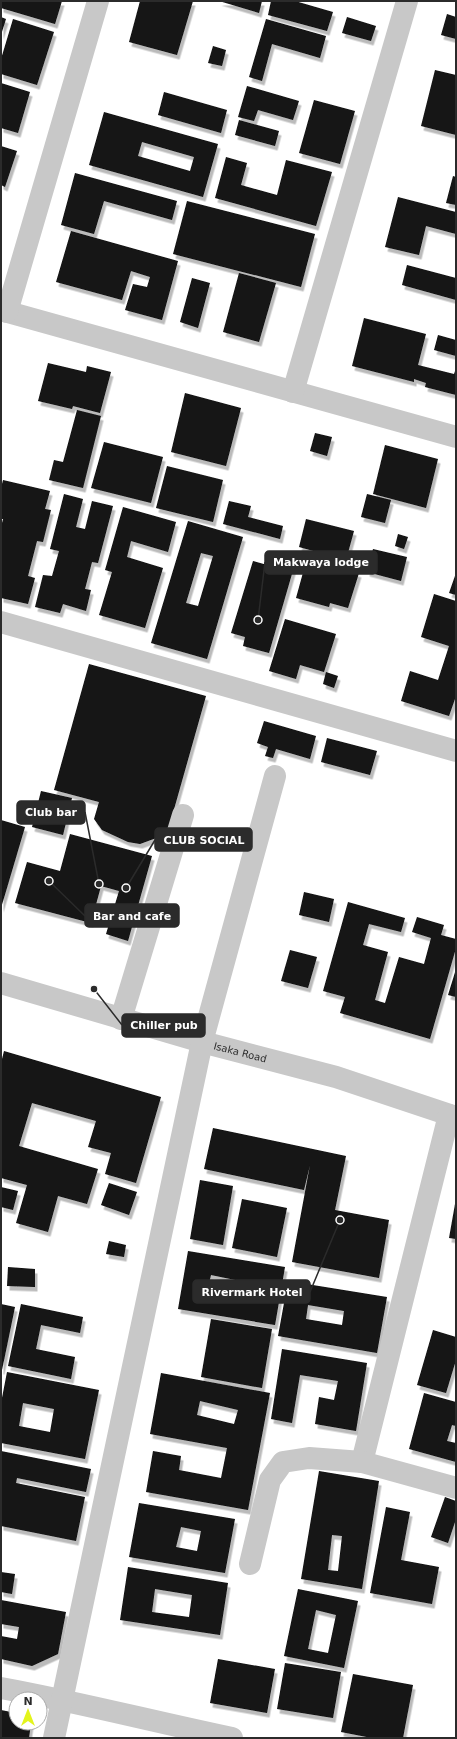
<svg xmlns="http://www.w3.org/2000/svg" width="457" height="1739" viewBox="0 0 457 1739" font-family="'DejaVu Sans',sans-serif">
<style>
.building{fill:#121212;fill-rule:evenodd;filter:url(#shadow)}
.lines{fill:none;stroke-linecap:round;stroke-linejoin:round}
.minor{stroke:#c8c8c8;stroke-width:22}
.labels{text-anchor:middle;dominant-baseline:central;stroke-width:4;stroke-linejoin:round;paint-order:stroke}
.street-label{font-size:10px;fill:#2b2b2b;stroke:#fff}
.leader{fill:none;stroke:#2b2b2b;stroke-width:1.5}
.callout-dot{fill:#2b2b2b;stroke:#fff;stroke-width:1.5}
.callout{fill:#2b2b2b;stroke:#2b2b2b;stroke-width:1.5}
.callout-label{font-size:11px;text-anchor:middle;font-weight:bold;fill:#fff}
</style>
<defs>
<filter id="shadow"><feDropShadow dx="2.5" dy="4.5" stdDeviation="0" flood-color="#0004"/></filter>
</defs>
<rect width="100%" height="100%" fill="#fff"/>
<g class="building">
<polygon points="1,1 62,1 55,24 1,8"/>
<polygon points="140,1 193,1 177,55 129,42"/>
<polygon points="219,1 262,1 259,13"/>
<polygon points="271,1 295,1 333,12 327,31 268,15"/>
<polygon points="447,14 456,17 456,39 441,35"/>
<polygon points="1,17 6,19 1,35"/>
<polygon points="347,17 376,26 371,41 342,33"/>
<polygon points="13,19 54,32 37,85 1,74 1,59"/>
<polygon points="266,19 326,36 320,58 272,44 262,81 249,77"/>
<polygon points="213,46 226,50 222,66 208,63"/>
<polygon points="435,70 456,75 456,135 421,126"/>
<polygon points="1,83 30,92 18,133 1,128"/>
<polygon points="247,86 299,101 293,120 258,110 254,121 238,117"/>
<polygon points="164,92 227,110 221,133 158,115"/>
<polygon points="314,100 355,111 340,164 299,153"/>
<path d="M104,112L218,144L203,197L89,165ZM142,142L194,157L190,171L138,156Z"/>
<polygon points="239,120 279,131 275,146 235,135"/>
<polygon points="1,146 17,151 5,187 1,185"/>
<polygon points="226,157 247,163 241,185 277,195 286,160 332,172 316,226 215,198"/>
<polygon points="75,173 177,201 172,220 104,201 94,234 61,225"/>
<polygon points="453,176 456,177 456,205 446,203"/>
<polygon points="398,197 456,212 456,234 426,226 419,255 385,247"/>
<polygon points="187,201 315,234 301,287 173,254"/>
<polygon points="71,231 178,261 162,320 125,310 133,284 147,287 150,277 131,271 122,300 56,282"/>
<polygon points="407,265 456,278 456,300 402,285"/>
<polygon points="239,273 276,283 259,342 223,332"/>
<polygon points="192,278 210,283 198,328 180,322"/>
<polygon points="364,318 426,334 418,365 454,374 456,368 456,395 425,387 426,383 414,379 414,382 352,366"/>
<polygon points="438,335 456,340 456,356 434,350"/>
<polygon points="48,363 86,372 87,366 111,372 100,413 73,406 72,409 38,401"/>
<polygon points="185,393 241,408 226,466 171,452"/>
<polygon points="77,410 101,416 83,488 49,480 54,460 63,462"/>
<polygon points="315,433 332,437 327,456 310,451"/>
<polygon points="104,442 163,457 151,503 91,488"/>
<polygon points="385,445 438,459 426,508 373,494"/>
<polygon points="167,466 223,480 213,522 156,508"/>
<polygon points="3,480 50,491 45,509 51,510 43,542 37,541 28,576 35,578 28,604 1,598 1,527 3,519 1,519 1,488"/>
<polygon points="64,494 83,499 76,527 85,529 92,501 113,506 98,563 92,562 85,589 91,590 86,611 63,604 60,613 35,607 43,575 52,576 59,551 50,549"/>
<polygon points="367,494 391,500 385,523 361,517"/>
<polygon points="229,501 251,506 248,517 283,526 280,539 223,524"/>
<polygon points="123,507 176,522 168,552 131,541 127,557 163,568 145,628 99,615 112,572 105,570"/>
<polygon points="306,519 354,531 346,560 299,547"/>
<path d="M188,521L243,537L207,659L151,643ZM201,553L213,556L198,606L186,603Z"/>
<polygon points="398,534 408,537 404,549 395,546"/>
<polygon points="373,549 407,557 401,581 367,572"/>
<polygon points="275,553 296,560 269,653 243,646 245,637 231,633 253,561 271,566"/>
<polygon points="307,558 359,573 348,608 330,603 329,607 296,598"/>
<polygon points="456,573 456,595 449,593"/>
<polygon points="434,594 456,601 456,696 449,716 401,701 410,671 438,680 449,646 421,637"/>
<polygon points="285,619 336,634 324,672 300,665 296,679 269,671"/>
<polygon points="89,664 206,696 167,834 140,844 128,842 102,830 94,819 99,802 54,790"/>
<polygon points="326,672 338,676 334,688 323,684"/>
<polygon points="264,721 316,736 310,759 276,749 273,758 265,756 268,747 257,743"/>
<polygon points="327,738 377,751 370,775 321,762"/>
<polygon points="41,791 72,798 63,835 32,827"/>
<polygon points="1,820 25,827 1,908"/>
<polygon points="70,834 152,856 128,941 106,934 119,891 101,886 91,923 15,903 27,862 60,871"/>
<polygon points="304,892 334,899 329,922 299,915"/>
<polygon points="348,902 405,918 401,932 369,924 363,945 388,952 375,1000 385,1003 399,957 424,964 431,938 412,932 417,917 444,925 441,935 456,939 456,948 430,1039 340,1013 345,997 323,991"/>
<polygon points="290,950 317,957 308,988 281,981"/>
<polygon points="456,969 456,997 448,995"/>
<polygon points="4,1051 161,1097 136,1183 105,1174 111,1153 88,1147 96,1121 32,1103 19,1146 98,1169 87,1204 58,1196 48,1232 16,1223 27,1185 1,1178 1,1063"/>
<polygon points="213,1128 346,1156 335,1210 389,1220 379,1278 292,1262 310,1165 304,1190 204,1169"/>
<polygon points="200,1180 233,1186 223,1245 190,1239"/>
<polygon points="109,1183 137,1192 129,1215 101,1205"/>
<polygon points="1,1187 18,1191 13,1210 1,1207"/>
<polygon points="242,1199 287,1208 277,1257 232,1248"/>
<polygon points="455,1204 456,1204 456,1239 449,1238"/>
<polygon points="109,1241 126,1245 124,1257 106,1254"/>
<path d="M188,1251L285,1267L275,1325L178,1309ZM211,1275L260,1285L256,1301L207,1291Z"/>
<polygon points="8,1267 35,1269 35,1287 7,1286"/>
<path d="M288,1281L387,1297L377,1353L278,1336ZM308,1305L344,1311L342,1325L306,1319Z"/>
<polygon points="1,1304 15,1307 2,1370 1,1370"/>
<polygon points="21,1304 83,1317 80,1333 41,1325 36,1349 75,1357 71,1379 8,1366"/>
<polygon points="211,1319 272,1329 262,1388 201,1377"/>
<polygon points="433,1330 456,1337 456,1360 446,1393 417,1385"/>
<polygon points="282,1349 367,1363 356,1431 315,1424 319,1397 334,1400 338,1381 300,1375 292,1423 271,1419"/>
<path d="M7,1372L99,1390L85,1459L1,1443V1403ZM23,1403L54,1409L50,1432L19,1426Z"/>
<path d="M161,1373L270,1393L248,1510L146,1492L153,1451L181,1456L179,1470L221,1478L227,1448L150,1434ZM200,1401L238,1410L234,1424L197,1415Z"/>
<polygon points="424,1393 456,1402 456,1426 452,1425 447,1441 456,1443 456,1462 409,1449"/>
<polygon points="1,1451 91,1469 86,1492 17,1478 16,1483 85,1497 76,1541 1,1526"/>
<path d="M319,1471L379,1481L362,1589L301,1579ZM332,1535L342,1536L338,1571L328,1570Z"/>
<polygon points="445,1497 456,1501 456,1519 448,1543 431,1537"/>
<path d="M139,1503L235,1519L225,1573L129,1557ZM181,1527L201,1531L197,1551L176,1547Z"/>
<polygon points="386,1507 410,1512 401,1560 439,1567 432,1604 370,1593"/>
<path d="M128,1567L228,1583L220,1635L120,1620ZM155,1589L192,1595L189,1617L152,1612Z"/>
<polygon points="1,1572 15,1574 12,1594 1,1592"/>
<path d="M298,1589L358,1601L344,1668L284,1656ZM316,1610L336,1615L328,1653L308,1649Z"/>
<polygon points="1,1600 66,1612 58,1654 32,1666 1,1659 1,1636 17,1639 19,1627 1,1624"/>
<polygon points="218,1659 275,1669 267,1713 210,1703"/>
<polygon points="285,1663 341,1672 333,1718 277,1709"/>
<polygon points="353,1674 413,1685 403,1738 372,1738 341,1732"/>
<polygon points="1,1710 16,1713 16,1723 31,1723 29,1738 1,1738"/>
</g>
<g class="lines">
<g class="minor">
<polyline points="1,310 456,437"/>
<polyline points="7,312 98,1"/>
<polyline points="293,392 407,1"/>
<polyline points="1,622 456,751"/>
<path id="s1" d="M1,983L202,1042L336,1077L456,1117"/>
<polyline points="121,1019 183,815"/>
<polyline points="362,1462 449,1115"/>
<polyline points="250,1564 270,1480 283,1462 309,1458 362,1462 456,1488"/>
<path d="M1,1688C78,1702 155,1722 232,1738"/>
<polyline points="54,1738 202,1042 275,776"/>
</g>
</g>
<g class="labels">
<g class="street-label">
<text stroke="none"><textPath href="#s1" startOffset="249">Isaka Road</textPath></text>
</g>
</g>
<path class="leader" d="M258 620L265 562M99 884L85 812M126 888L155 840M49 881L85 916M94 989L122 1025M340 1220L310 1292"/>
<g class="callout-dot">
<circle cx="258" cy="620" r="4"/>
<circle cx="99" cy="884" r="4"/>
<circle cx="126" cy="888" r="4"/>
<circle cx="49" cy="881" r="4"/>
<circle cx="94" cy="989" r="4"/>
<circle cx="340" cy="1220" r="4"/>
</g>
<g class="callout">
<rect x="265" y="551" width="112" height="23" rx="4"/>
<rect x="17" y="801" width="68" height="23" rx="4"/>
<rect x="155" y="828" width="97" height="23" rx="4"/>
<rect x="85" y="904" width="94" height="23" rx="4"/>
<rect x="122" y="1014" width="83" height="23" rx="4"/>
<rect x="193" y="1280" width="117" height="23" rx="4"/>
</g>
<g class="callout-label">
<text x="321" y="566">Makwaya lodge</text>
<text x="51" y="816">Club bar</text>
<text x="204" y="844">CLUB SOCIAL</text>
<text x="132" y="920">Bar and cafe</text>
<text x="164" y="1029">Chiller pub</text>
<text x="252" y="1296">Rivermark Hotel</text>
</g>
<rect width="457" height="1739" fill="none" stroke="#2b2b2b" stroke-width="4"/>
<g transform="translate(28 1711)"><circle r="19" fill="#ffffff" stroke="#aaaaaa"/>
<path d="M0-3L7 15L0 10L-7 15Z" fill="#e3f41c"/>
<text y="-6" font-size="11" font-weight="bold" text-anchor="middle" fill="#2b2b2b">N</text>
</g>
</svg>
